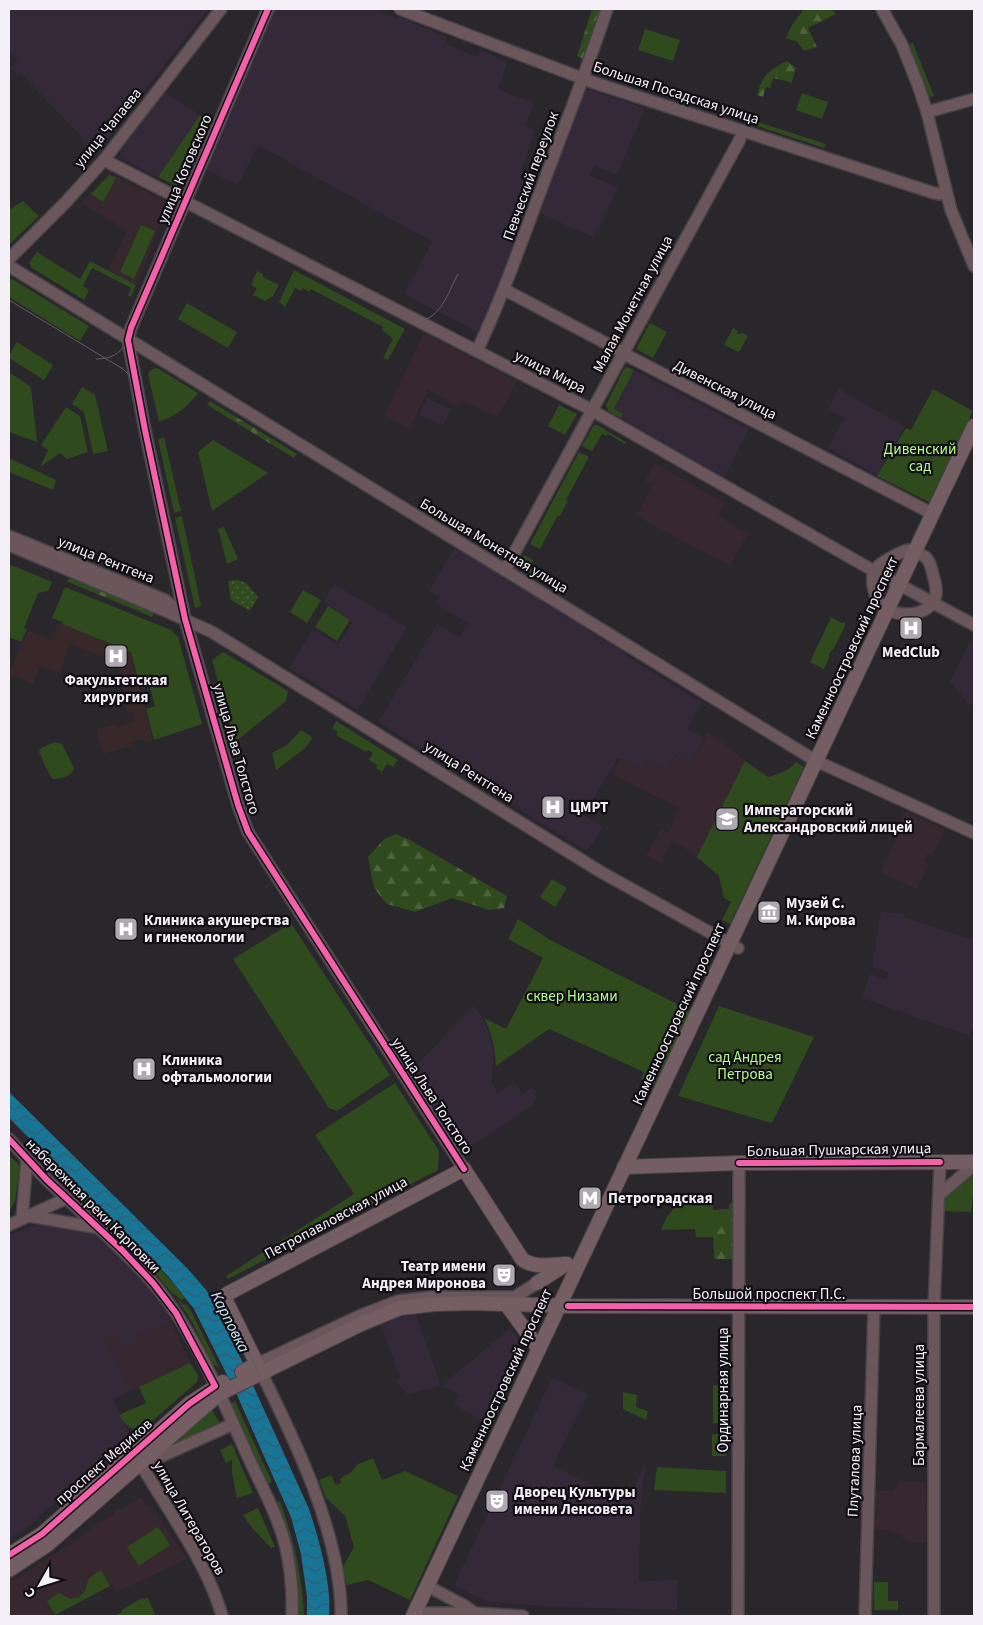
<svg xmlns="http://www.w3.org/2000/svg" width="983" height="1625" viewBox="0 0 983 1625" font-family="'Source Sans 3',sans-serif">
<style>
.built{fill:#332939}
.education{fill:#372830}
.medical{fill:#392829}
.green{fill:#2f4a1d}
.forest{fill:url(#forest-firs)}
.garden{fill:url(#garden-dots)}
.water{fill:url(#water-waves)}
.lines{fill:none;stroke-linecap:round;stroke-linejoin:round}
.minor-casing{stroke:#464348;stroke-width:14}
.major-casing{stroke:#464348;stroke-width:16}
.minor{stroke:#6a565b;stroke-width:11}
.major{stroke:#755e63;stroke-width:14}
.tram{stroke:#655c5f;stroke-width:1}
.cycleway-casing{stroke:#110e13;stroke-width:9}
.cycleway{stroke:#f560ab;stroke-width:6}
.labels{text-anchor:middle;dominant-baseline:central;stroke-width:4.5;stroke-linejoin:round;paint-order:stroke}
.street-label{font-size:15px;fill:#f5f0f8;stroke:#110e13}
.park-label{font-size:15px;fill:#b4fa8c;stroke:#110e13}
.poi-label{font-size:15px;font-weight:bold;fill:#f5f0f8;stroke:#110e13;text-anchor:start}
.water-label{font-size:16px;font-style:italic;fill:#cce5f1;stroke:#110e13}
</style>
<defs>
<pattern id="forest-firs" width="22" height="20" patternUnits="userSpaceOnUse" patternTransform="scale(1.25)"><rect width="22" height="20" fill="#2f4a1d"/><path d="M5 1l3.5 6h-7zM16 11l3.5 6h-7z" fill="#4e643f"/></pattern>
<pattern id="garden-dots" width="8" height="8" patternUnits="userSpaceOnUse" patternTransform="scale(1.25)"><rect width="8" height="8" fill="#2f4a1d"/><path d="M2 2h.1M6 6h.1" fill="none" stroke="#4e643f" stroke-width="1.8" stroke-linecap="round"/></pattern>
<pattern id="water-waves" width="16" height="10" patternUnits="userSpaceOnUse" patternTransform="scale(1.25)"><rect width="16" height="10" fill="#187596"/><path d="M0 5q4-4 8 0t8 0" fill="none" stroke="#315e70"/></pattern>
</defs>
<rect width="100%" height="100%" fill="#29262c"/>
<g class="built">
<polygon points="9,9 208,9 94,156 85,146 79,134 20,73 18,76 10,68 18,61 9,51"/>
<polygon points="275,9 375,9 398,19 400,17 447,37 445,42 448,45 478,57 481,50 497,57 497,59 507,63 498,89 534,103 525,125 535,130 519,178 535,185 507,265 477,332 404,294 432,242 258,145 238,185 207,170"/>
<polygon points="585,88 645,108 617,175 594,165 590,176 618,187 594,238 539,213"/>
<polygon points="165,93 200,115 158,177 124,160 121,158 120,151"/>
<polygon points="634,370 749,429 724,477 612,414"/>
<polygon points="839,389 905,427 877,475 828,448 844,418 828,409"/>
<polygon points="427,398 451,409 444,425 440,423 439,425 419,415"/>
<polygon points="455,547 624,652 628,657 702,702 687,729 704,738 691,764 675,756 667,770 647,760 642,770 618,758 583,815 603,827 587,851 378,722 437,624 460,637 468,623 436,604 440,598 429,591"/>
<polygon points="334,584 407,627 358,710 289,668 313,629 338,645 353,621 323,602"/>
<polygon points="972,638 974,639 974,705 972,704 970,706 950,681"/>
<polygon points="881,912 905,914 904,917 974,940 974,1025 970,1036 862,998 870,974 886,980 889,972 872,967"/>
<polygon points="473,1006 480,1013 489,1032 494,1053 492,1083 498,1093 515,1082 523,1095 531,1087 537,1091 534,1095 537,1096 533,1105 462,1152 411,1071"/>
<polygon points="37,1224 100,1235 150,1288 161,1302 171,1321 135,1337 138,1342 125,1350 120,1369 122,1368 124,1373 123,1374 130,1391 113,1399 133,1442 98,1471 94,1466 33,1523 9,1539 9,1235"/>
<polygon points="415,1312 441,1386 510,1328 526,1349 492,1425 454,1405 459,1394 441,1386 407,1394 395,1381 400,1377 380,1322"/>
<polygon points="552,1378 587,1394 553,1466 628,1502 644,1464 646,1465 641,1496 639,1581 678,1580 677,1610 558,1607 488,1602 454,1585"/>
</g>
<g class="education">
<polygon points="109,173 170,203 136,285 108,270 127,231 81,203"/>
<polygon points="424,333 517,381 497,418 462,401 458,407 428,390 409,429 384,415"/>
<polygon points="655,463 725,503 718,516 748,533 730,566 636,516 655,481 653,480 650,484 645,481"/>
<polygon points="708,732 715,736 745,761 768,777 786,770 794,765 796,762 804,767 730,924 722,920 731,902 724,898 719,876 697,857 688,850 671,841 663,858 665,859 662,864 646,856 660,829 668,833 680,809 613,775 621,759 642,770 647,760 668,770 675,757 691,764"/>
<polygon points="905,811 945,830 932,856 927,854 924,861 929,864 917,889 881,873 900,829 898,828"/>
<polygon points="171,1321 190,1363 130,1391 122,1374 124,1373 122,1369 120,1369 103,1338 113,1331 125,1350 138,1342 135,1337"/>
<polygon points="900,1482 926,1482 927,1542 911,1543 899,1535 888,1530 875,1530 876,1491 893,1491"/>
<polygon points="141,1497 147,1506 150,1505 187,1559 117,1592 112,1585 53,1616 9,1616 9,1583 78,1539 94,1526 114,1514 113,1512 121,1507 122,1509"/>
</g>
<polygon class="medical" points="58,623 131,652 153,741 144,743 143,739 131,742 132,746 103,754 96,729 116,724 117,727 135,722 133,712 127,714 123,695 125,694 117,663 70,644 59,674 40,666 33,684 9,674 28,630 51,639"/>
<g class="green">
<polygon points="645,29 680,40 673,61 638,50"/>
<polygon points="913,43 934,96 930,97 908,45"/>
<polygon points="802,93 828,102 822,119 796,110"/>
<polygon points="200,115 207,119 177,186 158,177"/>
<polygon points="758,122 826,144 824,148 757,126"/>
<polygon points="109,175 116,178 103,202 91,194"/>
<polygon points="23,201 39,216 9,245 9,210"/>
<polygon points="141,225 155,231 134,279 120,272"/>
<polygon points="37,252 80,279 90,261 136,285 131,297 128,295 131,288 92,268 83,286 89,290 84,300 32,268 29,263"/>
<polygon points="294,270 405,329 388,360 383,358 393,339 382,330 383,327 311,289 309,292 303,288 301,291 295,288 285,307 279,302"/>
<polygon points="257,271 263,274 263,277 279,285 273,296 265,301 253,295 257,288 251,285"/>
<polygon points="9,279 12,279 89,326 80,341 9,297"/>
<polygon points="187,303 237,332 228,348 178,319"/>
<polygon points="650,323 667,332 653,358 636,349"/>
<polygon points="733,328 737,330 738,334 743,333 748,336 739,352 724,345"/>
<polygon points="17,342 53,365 44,380 9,358 9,355"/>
<polygon points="627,367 634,370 614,409 623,414 621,418 608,411 606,405 624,369"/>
<path d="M155,368L159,369L198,393C188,407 175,416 159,422L148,374L150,371Z"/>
<polygon points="9,372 31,387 37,442 9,432"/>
<polygon points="82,387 95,395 108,451 93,454 84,412 72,404"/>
<polygon points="933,389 973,411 929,502 877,476 906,428 911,430"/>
<polygon points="559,405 577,414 565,435 548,426"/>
<polygon points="66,407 80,416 88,452 67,459 60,453 40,467 48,450 41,445"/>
<polygon points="594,425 597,425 626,442 625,444 608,434 606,436 602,434 592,451 582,446"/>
<polygon points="164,437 181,511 174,513 158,439"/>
<polygon points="213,440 268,473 212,511 198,452"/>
<polygon points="579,452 589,457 566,500 568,501 560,516 558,515 540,549 530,544"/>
<polygon points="9,458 56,480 53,490 9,472"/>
<polygon points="182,516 201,606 195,608 175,518"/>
<polygon points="224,527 238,559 227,564 218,529"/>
<polygon points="524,555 533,560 532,564 564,584 559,592 522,569 523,566 519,564"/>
<polygon points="9,564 52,582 48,591 38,593 24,628 27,629 21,642 9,637"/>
<polygon points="65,587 171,630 178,637 202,724 154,740 146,709 155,706 147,677 138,679 131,652 62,624 63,622 52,618"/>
<polygon points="303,590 321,600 307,623 290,612"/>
<polygon points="328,606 350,620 337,641 315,627"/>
<polygon points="831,617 842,623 845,622 845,626 834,648 829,654 829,658 824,669 810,662"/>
<polygon points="223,652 288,691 286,701 235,742 212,660"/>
<polygon points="336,721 398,760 393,767 387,764 382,772 376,768 377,765 369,760 373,753 368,750 366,752 336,735 338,732 332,729"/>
<polygon points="301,730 313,738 304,749 276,770 272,753 287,745"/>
<path d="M55,742L62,744L74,768C73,776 60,779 53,779L50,776L39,752L41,748Z"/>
<path d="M745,761L768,777C777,775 790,770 796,762L804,767L730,924L722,920L731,902L724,898L719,876L697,857Z"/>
<polygon points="552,879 567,888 555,907 540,897"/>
<path d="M518,919L552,941L691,1011L655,1087L641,1079L644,1072L549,1029L496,1066C495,1048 492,1034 484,1018L506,1029L543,958L508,939Z"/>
<polygon points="291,923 390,1075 337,1111 329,1108 233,959"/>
<polygon points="719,1006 814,1037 772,1123 678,1096"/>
<polygon points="395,1083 439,1151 438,1170 228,1279 226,1276 354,1194 315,1135"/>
<polygon points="9,1155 20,1166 15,1201 9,1212"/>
<polygon points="974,1171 974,1193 973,1195 971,1212 945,1211 945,1195"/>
<polygon points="61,1172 167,1276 185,1298 182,1300 172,1293 128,1243 56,1176"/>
<path d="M712,1201L713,1210L729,1209V1204L733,1203L732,1259H714V1237H696L695,1229L661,1230C672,1201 684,1202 712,1201Z"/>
<polygon points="175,1296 184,1305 186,1304 191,1311 220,1369 213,1364 191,1320"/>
<path d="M190,1363L198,1375L197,1382L143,1429C131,1432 125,1424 119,1415L146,1403L139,1387Z"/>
<polygon points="713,1385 727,1385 726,1424 713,1423"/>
<polygon points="623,1392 637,1395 636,1407 648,1411 646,1420 623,1409"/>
<path d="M235,1401L272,1482L267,1484L276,1503L280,1501C294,1539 302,1576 304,1616H298L296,1577L230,1404Z"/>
<polygon points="212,1409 221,1426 172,1447 171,1445"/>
<polygon points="712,1434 727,1435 726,1456 712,1456"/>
<polygon points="232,1444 253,1493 237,1498 232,1473 232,1460 226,1463 220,1450"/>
<polygon points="373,1458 382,1480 405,1471 458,1496 410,1600 368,1580 347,1585 343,1567 354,1547 345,1516 326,1498 319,1480 331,1475 336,1485 341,1483 340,1479 351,1472 358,1464"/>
<polygon points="657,1467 726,1471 726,1493 654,1490"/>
<polygon points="258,1508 275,1547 271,1548 252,1528 243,1515"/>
<polygon points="158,1527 170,1545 139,1566 127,1547"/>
<polygon points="101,1570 110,1586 55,1615 47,1601 59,1593 71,1599 79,1597 84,1593 89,1578"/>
<polygon points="874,1582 888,1582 888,1601 898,1601 898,1610 874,1610"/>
<polygon points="148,1598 156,1616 113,1616 122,1612 122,1610 140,1599"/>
</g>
<g class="forest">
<polygon points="592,9 600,9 583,59 577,56"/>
<polygon points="804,9 832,9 836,14 808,28 817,47 804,51 797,42 786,38 792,25"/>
<path d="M787,61L796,68L791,85L790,82L773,78L770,88L766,87L763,97L757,95C762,76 769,69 787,61Z"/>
<polygon points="210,401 297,454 294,458 207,405"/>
<polygon points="74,577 155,611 152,617 66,581"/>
<polygon points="396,834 408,839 507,896 504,908 489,910 452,898 415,912 387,904 374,888 368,857 384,839"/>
<polygon points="733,1203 732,1259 714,1259 713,1219 721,1209 729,1209 729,1204"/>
</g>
<polygon class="garden" points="237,580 246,583 258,597 250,611 231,600 228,581"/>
<path class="water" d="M9,1092L187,1268L207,1291L242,1361L309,1509C319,1539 332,1585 329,1616H307V1597L301,1554L291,1517L237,1395L194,1309L168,1276L9,1118Z"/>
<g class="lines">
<g class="minor-casing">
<g id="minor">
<polyline points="268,9 131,328 128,340 145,430 185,619 238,805 248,832 464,1169"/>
<polyline points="400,9 592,82 934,193 940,194 946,192"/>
<polyline points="882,9 902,45 918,85 927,112 951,210 974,266"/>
<polyline points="927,112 974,99"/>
<polyline points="104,160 586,407 874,571 974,625"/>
<polyline points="9,259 65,203 104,160 221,9"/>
<polyline points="9,266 816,761 974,833"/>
<polyline points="505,290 615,348 630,357 933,514"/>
<path d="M477,351C506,289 527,226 551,163C570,112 590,61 607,9"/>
<polyline points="9,536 165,600 182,614"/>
<polyline points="9,545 168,612 212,632 601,872 738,948"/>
<path d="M909,550C926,555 930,558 933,575C935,582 938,591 935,598C928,620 884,619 876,597C869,576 871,567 892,557C897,554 903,551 909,550Z"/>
<polyline points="505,570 739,141 743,131"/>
<path d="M9,1139C22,1153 34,1168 48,1181C84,1215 122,1247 154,1284C196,1333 223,1402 250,1461C263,1489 279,1518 286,1548C291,1571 293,1593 292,1616"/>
<polyline points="939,1195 974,1165"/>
<polyline points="29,1216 99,1228"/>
<polyline points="22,1219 27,1159"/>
<polyline points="9,1225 67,1198"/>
<polyline points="435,1590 465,1606 476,1614"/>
<polyline points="414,1613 475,1613 523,1616"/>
<path d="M222,1616C209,1566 167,1509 140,1463L153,1460L233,1424"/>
<path d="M341,1616C342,1535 293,1436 257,1364L359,1316L398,1301L431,1297H515L537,1283"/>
<polyline points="738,1616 739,1163"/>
<polyline points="865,1616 874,1307"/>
<polyline points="934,1616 934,1307 940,1162"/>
</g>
</g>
<g class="major-casing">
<g id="major">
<polyline points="624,1167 739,1163 974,1162"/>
<polyline points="537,1283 566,1264"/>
<polyline points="506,1304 539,1349"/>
<path d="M242,1372L257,1364L226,1301L227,1294L464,1169L522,1259C534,1269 552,1264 567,1264"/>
<polyline points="9,1555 42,1534 189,1404 223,1382"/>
<polyline points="9,1570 47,1545 219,1394 361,1324 400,1308 435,1304 475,1303 568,1306 974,1307"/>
<polyline points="413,1616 974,426"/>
</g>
</g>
<use href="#minor" class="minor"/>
<use href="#major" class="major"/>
<g class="tram">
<path d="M188,195L190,203L196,208L413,320C439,325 448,292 458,274"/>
<polyline points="9,300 123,369 133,379"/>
<polyline points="127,331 126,337 135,391 182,614 235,806 245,832 458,1165 455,1172 448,1176 228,1291 223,1299 289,1436 318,1507 332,1559 339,1604 339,1616"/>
<path d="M96,359C112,359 120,354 128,340L271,9"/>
</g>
<g class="cycleway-casing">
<g id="cycleway">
<polyline points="268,9 131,328 128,340 145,430 185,619 238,805 248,832 464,1169"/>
<polyline points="9,1139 47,1180 122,1250 153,1283 176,1313 215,1386 189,1404 42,1534 9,1555"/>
<polyline points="739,1163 940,1162"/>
<polyline points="568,1306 974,1307"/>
</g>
</g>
<use href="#cycleway" class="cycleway"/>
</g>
<defs>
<g id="hospital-square" transform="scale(1.25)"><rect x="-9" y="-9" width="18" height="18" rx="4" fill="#aea9b1" stroke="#110e13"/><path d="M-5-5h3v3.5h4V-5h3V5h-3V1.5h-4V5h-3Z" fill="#fff"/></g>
<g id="university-square" transform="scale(1.25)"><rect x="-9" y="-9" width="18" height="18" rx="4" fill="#aea9b1" stroke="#110e13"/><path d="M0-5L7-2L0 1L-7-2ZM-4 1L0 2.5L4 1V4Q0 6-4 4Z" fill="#fff"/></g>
<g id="museum-square" transform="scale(1.25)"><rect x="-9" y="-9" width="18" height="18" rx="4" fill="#aea9b1" stroke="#110e13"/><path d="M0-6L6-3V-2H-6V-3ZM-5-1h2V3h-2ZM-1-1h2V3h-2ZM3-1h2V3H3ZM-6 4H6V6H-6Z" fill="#fff"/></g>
<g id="metro-square" transform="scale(1.25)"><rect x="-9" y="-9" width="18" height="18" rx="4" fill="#aea9b1" stroke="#110e13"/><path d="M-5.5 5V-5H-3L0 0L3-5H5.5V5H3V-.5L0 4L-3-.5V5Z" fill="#fff"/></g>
<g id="theatre-square" transform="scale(1.25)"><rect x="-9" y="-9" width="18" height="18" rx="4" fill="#aea9b1" stroke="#110e13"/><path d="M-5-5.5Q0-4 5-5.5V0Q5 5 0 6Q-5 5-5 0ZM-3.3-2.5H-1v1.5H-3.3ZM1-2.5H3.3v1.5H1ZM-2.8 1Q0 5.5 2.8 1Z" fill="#fff"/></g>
</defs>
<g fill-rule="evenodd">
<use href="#hospital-square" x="911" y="628"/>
<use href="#hospital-square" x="116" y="656"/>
<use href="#hospital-square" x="553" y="807"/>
<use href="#university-square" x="727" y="819"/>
<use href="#museum-square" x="769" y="912"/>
<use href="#hospital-square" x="126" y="929"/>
<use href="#hospital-square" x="144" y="1069"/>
<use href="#metro-square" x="590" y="1198"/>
<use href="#theatre-square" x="504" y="1275"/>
<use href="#theatre-square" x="497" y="1501"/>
</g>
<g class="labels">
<g class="street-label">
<text transform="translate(676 93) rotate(18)">Большая Посадская улица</text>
<text transform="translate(108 128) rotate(-51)">улица Чапаева</text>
<text transform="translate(185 169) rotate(-67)">улица Котовского</text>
<text transform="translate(531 176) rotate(-70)">Певческий переулок</text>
<text transform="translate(633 304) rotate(-62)">Малая Монетная улица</text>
<text transform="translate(550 372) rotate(27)">улица Мира</text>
<text transform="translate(725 390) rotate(27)">Дивенская улица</text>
<text transform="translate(494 546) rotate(31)">Большая Монетная улица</text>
<text transform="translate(106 560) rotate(22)">улица Рентгена</text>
<text transform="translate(852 648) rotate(-65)">Каменноостровский проспект</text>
<text transform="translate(236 749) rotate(74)">улица Льва Толстого</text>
<text transform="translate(469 772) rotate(32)">улица Рентгена</text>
<text transform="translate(679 1014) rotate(-65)">Каменноостровский проспект</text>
<text transform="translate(432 1096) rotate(57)">улица Льва Толстого</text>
<text transform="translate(839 1150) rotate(-1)">Большая Пушкарская улица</text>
<text transform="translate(93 1206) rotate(45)">набережная реки Карповки</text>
<text transform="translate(336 1218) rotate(-28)">Петропавловская улица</text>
<text x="769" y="1294">Большой проспект П.С.</text>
<text transform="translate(506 1380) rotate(-65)">Каменноостровский проспект</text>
<text transform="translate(723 1390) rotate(-90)">Ординарная улица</text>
<text transform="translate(919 1405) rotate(-90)">Бармалеева улица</text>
<text transform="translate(855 1461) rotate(-88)">Плуталова улица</text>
<text transform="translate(104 1462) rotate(-41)">проспект Медиков</text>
<text transform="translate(189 1518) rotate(60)">улица Литераторов</text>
</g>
<g class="park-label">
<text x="920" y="449">Дивенский<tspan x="920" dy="17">сад</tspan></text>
<text x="572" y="996">сквер Низами</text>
<text x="745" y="1057">сад Андрея<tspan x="745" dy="17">Петрова</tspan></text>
</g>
<g class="poi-label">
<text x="911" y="652" text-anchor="middle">MedClub</text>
<text x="116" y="680" text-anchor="middle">Факультетская<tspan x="116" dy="17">хирургия</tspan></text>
<text x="570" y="807">ЦМРТ</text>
<text x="744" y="810">Императорский<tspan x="744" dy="17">Александровский лицей</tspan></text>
<text x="786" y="903">Музей С.<tspan x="786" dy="17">М. Кирова</tspan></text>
<text x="144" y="920">Клиника акушерства<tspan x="144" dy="17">и гинекологии</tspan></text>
<text x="162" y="1060">Клиника<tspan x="162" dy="17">офтальмологии</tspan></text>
<text x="608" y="1198">Петроградская</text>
<text x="486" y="1266" text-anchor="end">Театр имени<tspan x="486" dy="17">Андрея Миронова</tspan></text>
<text x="514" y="1492">Дворец Культуры<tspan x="514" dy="17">имени Ленсовета</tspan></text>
</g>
<g class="water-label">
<text transform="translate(230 1322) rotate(63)">Карповка</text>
</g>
</g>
<rect width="983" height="1625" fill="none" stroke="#f5f0f8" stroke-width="20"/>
<g transform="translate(40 1585) rotate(231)" stroke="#110e13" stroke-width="4" paint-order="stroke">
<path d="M0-4L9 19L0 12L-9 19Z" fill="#f5f0f8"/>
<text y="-8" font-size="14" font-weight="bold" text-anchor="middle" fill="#f5f0f8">С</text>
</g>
</svg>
